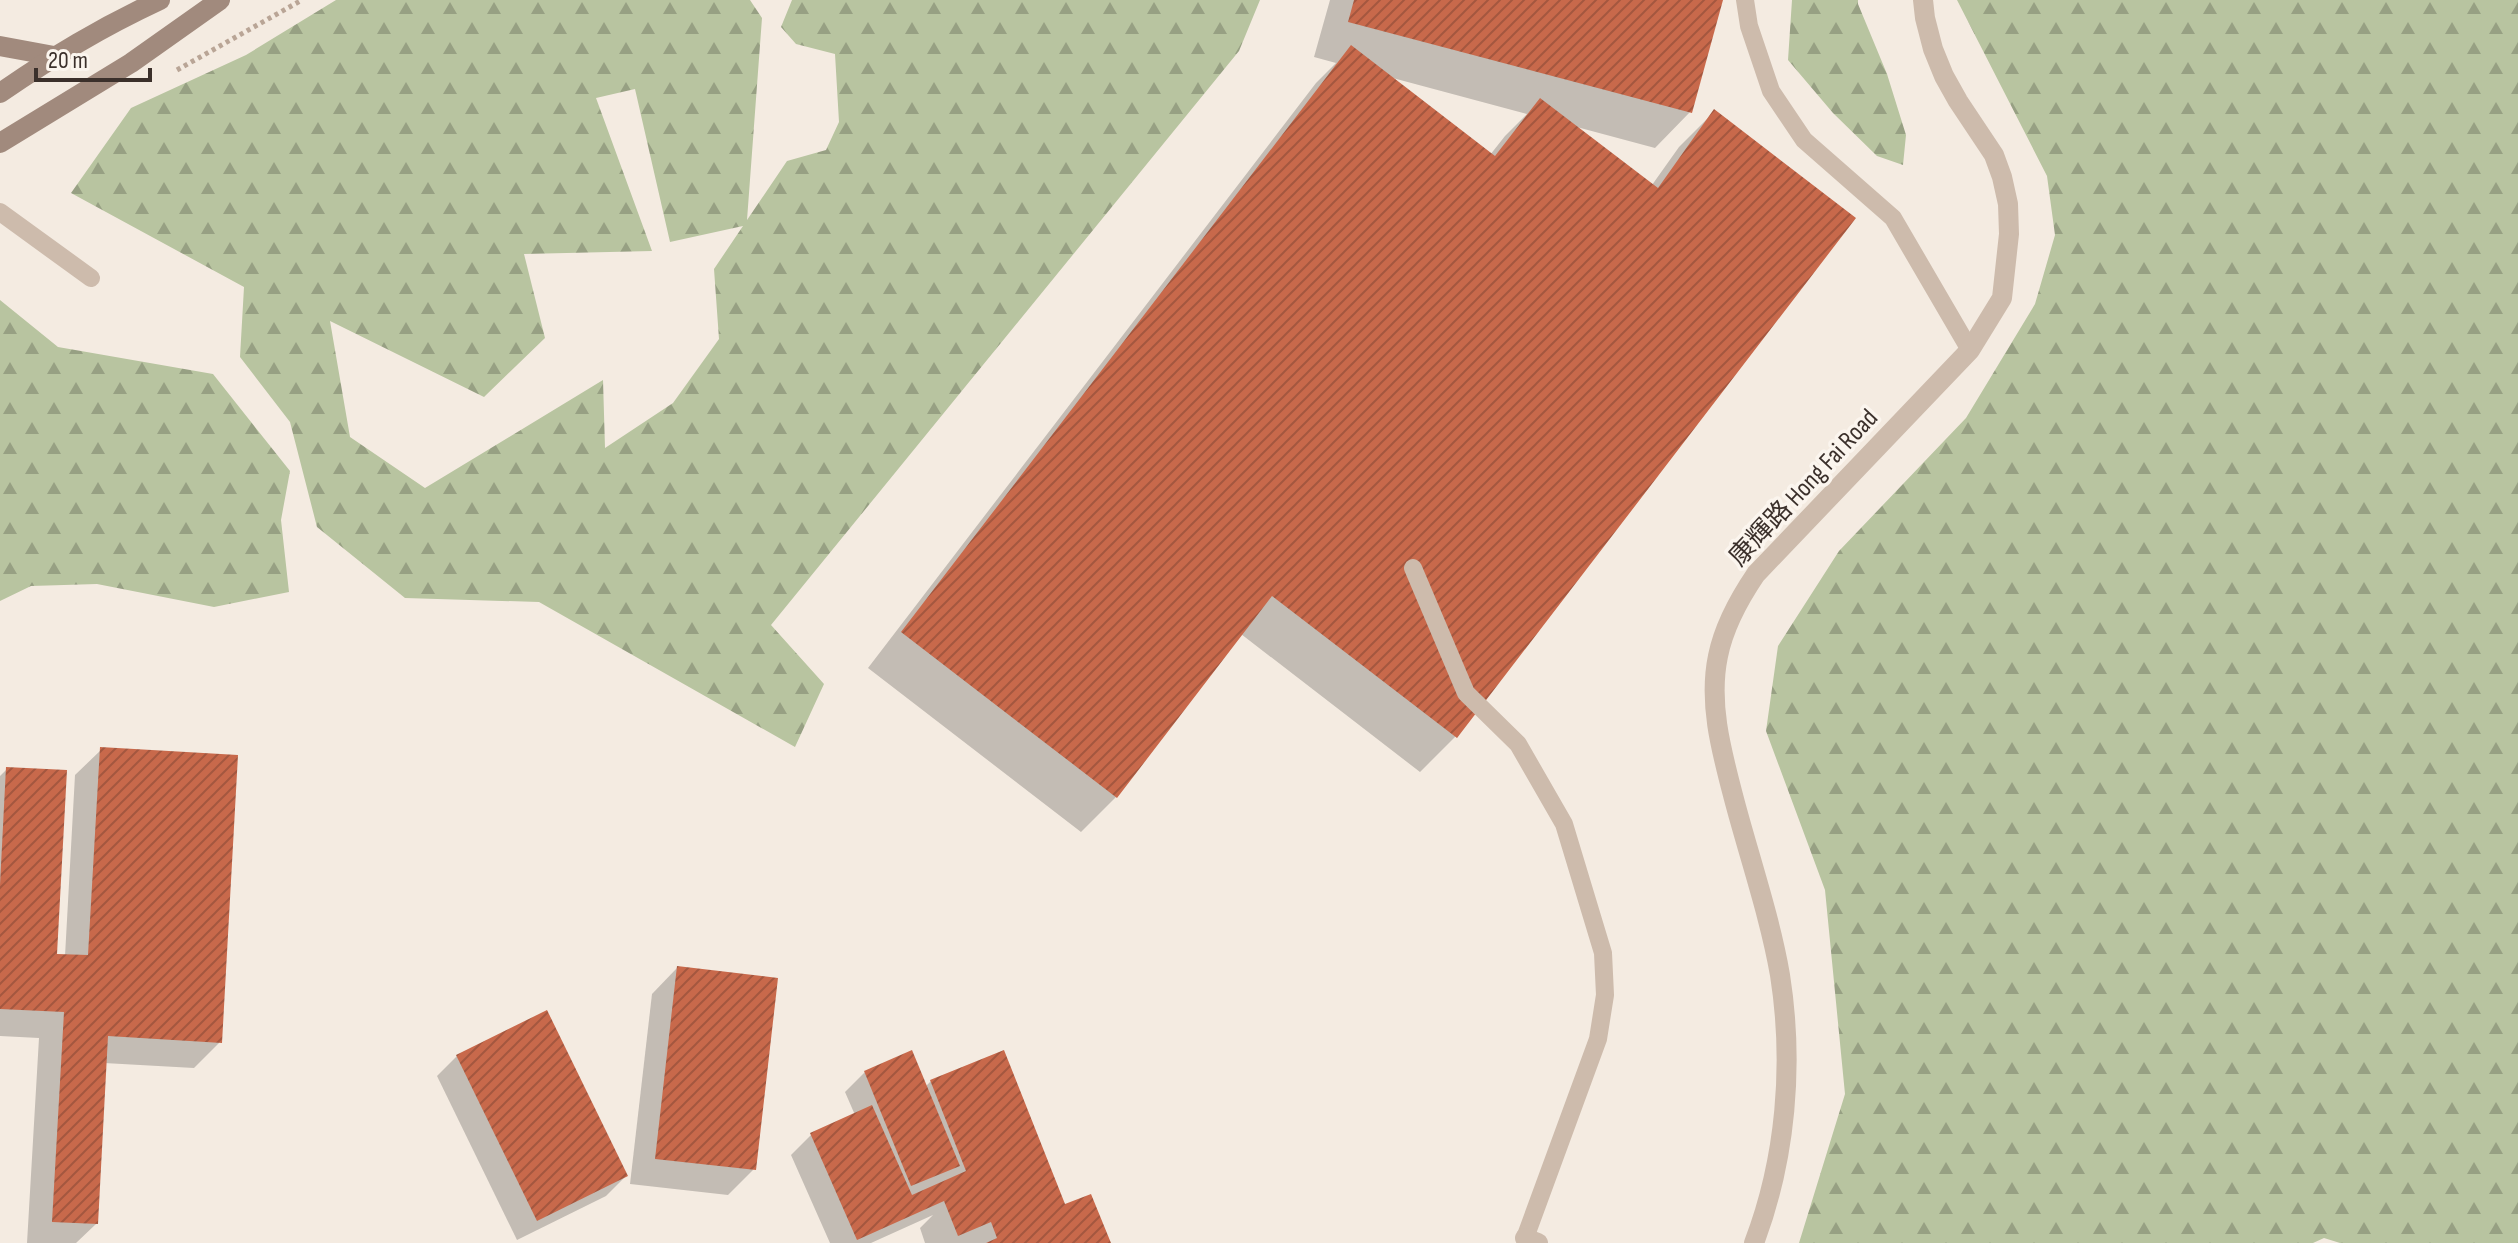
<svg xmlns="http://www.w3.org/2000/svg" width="2518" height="1243" viewBox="0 0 2518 1243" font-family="'Sofia Sans Condensed','Noto Sans TC',sans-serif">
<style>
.forest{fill:url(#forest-firs);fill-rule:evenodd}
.shadow{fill:#0003;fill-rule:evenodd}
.building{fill:url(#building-hatch)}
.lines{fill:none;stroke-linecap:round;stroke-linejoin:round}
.path{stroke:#b9a596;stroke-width:5;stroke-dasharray:4 4;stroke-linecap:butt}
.lane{stroke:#cdbbac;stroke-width:18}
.street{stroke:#cdbbac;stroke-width:20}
.secondary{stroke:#a18a7d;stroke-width:20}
.labels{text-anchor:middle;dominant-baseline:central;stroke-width:7;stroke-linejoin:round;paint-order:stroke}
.street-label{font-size:26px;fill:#3b302b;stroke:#fbf5ee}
</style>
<defs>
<pattern id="forest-firs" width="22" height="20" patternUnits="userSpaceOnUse" patternTransform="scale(2)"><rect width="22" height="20" fill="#b8c4a0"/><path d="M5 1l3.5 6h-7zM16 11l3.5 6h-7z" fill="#97a083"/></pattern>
<pattern id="building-hatch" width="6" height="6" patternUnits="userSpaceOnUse" patternTransform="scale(2)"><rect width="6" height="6" fill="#c8694b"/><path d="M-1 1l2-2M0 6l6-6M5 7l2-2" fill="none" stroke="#a4573f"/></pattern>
</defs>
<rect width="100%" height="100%" fill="#f4ebe1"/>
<g class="forest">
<path d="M336,0H750L762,18L747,220L787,161L826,150L839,122L835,54L796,44L781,27L792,0H1260L1239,51L771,625L824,684L795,747L539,602L405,598L317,527L290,422L240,357L244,287L71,193L131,108L246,55ZM635,89L670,242L743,226L714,269L719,339L673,403L605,448L603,380L425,488L350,437L330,321L484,397L545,338L524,254L652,251L596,98Z"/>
<polygon points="1792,0 1858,0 1858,4 1887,74 1906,135 1903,165 1877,156 1833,113 1788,60"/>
<polygon points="1957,0 2518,0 2518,1243 2340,1243 2324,1238 2313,1243 1799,1243 1845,1094 1825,890 1766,731 1778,646 1839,551 1966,418 2035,304 2055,235 2047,176"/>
<polygon points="0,300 58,347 213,374 290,471 281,520 289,592 214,607 97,584 31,586 0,601"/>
</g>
<g class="shadow">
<path d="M1330,0H1721L1690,112L1655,148L1573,126L1652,185L1679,147L1714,112L1853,219L1455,737L1420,772L1241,634L1116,797L1081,832L868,668L1316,83L1336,63L1314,57ZM1389,77L1527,114L1505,136L1490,155Z"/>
<polygon points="101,750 220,1042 194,1068 104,1063 96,1224 76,1243 27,1243 39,1038 0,1036 0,776 7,769 55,956 65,956 75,775"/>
<polygon points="677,968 754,1169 728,1195 630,1184 652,994"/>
<polygon points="457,1056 626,1176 606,1196 517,1240 437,1076"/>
<polygon points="865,1072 925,1087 931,1081 1064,1206 1108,1243 925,1243 920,1228 933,1215 871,1243 830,1243 791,1155 811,1135 855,1115 845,1092"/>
</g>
<g class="building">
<polygon points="1354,0 1723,0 1692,113 1348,22"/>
<polygon points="1351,45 1495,156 1540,98 1658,188 1714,109 1856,218 1457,738 1272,596 1117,798 901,632"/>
<polygon points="100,747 238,755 222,1043 108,1036 98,1224 52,1222 64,1012 0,1009 0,885 6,767 67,770 57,954 88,955"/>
<polygon points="677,966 778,978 756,1170 655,1159"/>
<polygon points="547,1010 628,1176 537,1221 456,1055"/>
<polygon points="912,1050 960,1166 911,1186 864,1071"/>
<polygon points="1004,1050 1065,1204 1091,1194 1111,1243 986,1243 997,1238 991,1222 958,1236 944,1201 857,1240 810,1133 872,1105 912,1195 966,1171 930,1080"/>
</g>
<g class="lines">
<polyline class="path" points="177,70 302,0"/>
<g class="lane">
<polyline points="1745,0 1749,26 1771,91 1804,140 1893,218 1970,350"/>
<polyline points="0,212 91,278"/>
<polyline points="1413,568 1466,693 1518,744 1564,824 1603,953 1605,995 1598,1039 1525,1238"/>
</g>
<g class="street">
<polyline points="1525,1238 1538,1243"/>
<path d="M1754,1243C1786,1159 1794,1064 1780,975C1770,917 1749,856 1734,799C1722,753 1708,704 1718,656C1724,626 1739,599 1756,574L1970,350L2002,298L2009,234L2008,204L2002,177L1994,155L1958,101L1944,76L1933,49L1925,18L1923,0"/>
</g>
<g class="secondary">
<polyline points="0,46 54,56"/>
<path d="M0,93C54,56 100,28 160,0"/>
<polyline points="0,143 131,63 220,0"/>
</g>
</g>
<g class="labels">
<g class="street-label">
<text transform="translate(1804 488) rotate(-47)">康輝路 Hong Fai Road</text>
</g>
</g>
<path d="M36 68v12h114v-12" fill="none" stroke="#3b302b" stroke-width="4"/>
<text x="48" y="68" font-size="24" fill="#3b302b" stroke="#fbf5ee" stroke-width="6" paint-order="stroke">20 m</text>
</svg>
